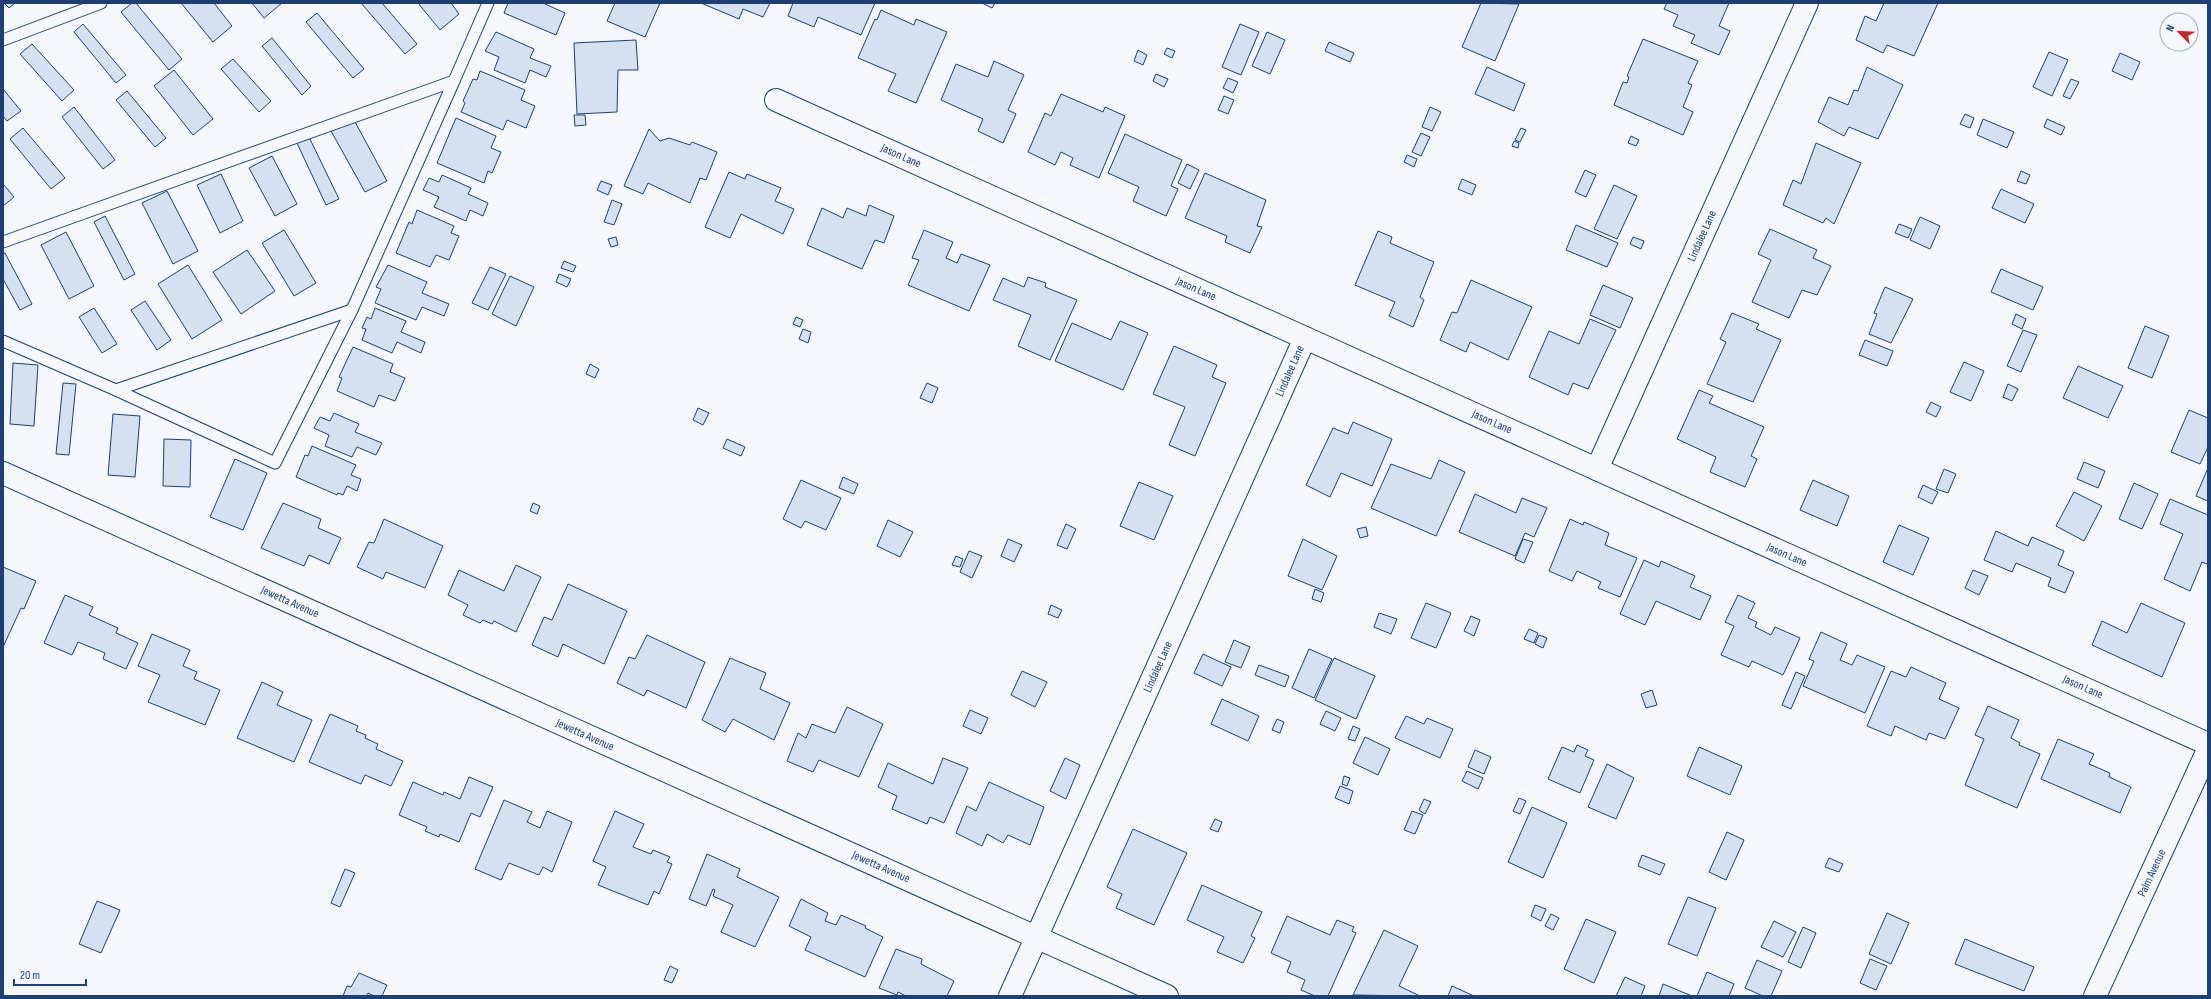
<svg xmlns="http://www.w3.org/2000/svg" width="2211" height="999" viewBox="0 0 2211 999" font-family="'Sofia Sans Condensed',sans-serif">
<style>
.building{fill:#d5e0f0;stroke:#1d3f73}
.lines{fill:none;stroke-linecap:round;stroke-linejoin:round}
.service-casing{stroke:#1d3f73;stroke-width:13}
.minor-casing{stroke:#1d3f73;stroke-width:24}
.tertiary-casing{stroke:#1d3f73;stroke-width:24}
.service{stroke:#f4f7fb;stroke-width:11}
.minor{stroke:#f4f7fb;stroke-width:22}
.tertiary{stroke:#f4f7fb;stroke-width:22}
.labels{text-anchor:middle;dominant-baseline:central;stroke-width:3;stroke-linejoin:round;paint-order:stroke}
.street-label{font-size:12px;fill:#1d3f73;stroke:#f4f7fb}
</style>
<rect width="100%" height="100%" fill="#f4f7fb"/>
<g class="building">
<polygon points="4,3 15,3 9,8"/>
<polygon points="132,3 136,3 182,59 169,70 121,12"/>
<polygon points="181,3 214,3 232,26 213,42"/>
<polygon points="252,3 282,3 264,18"/>
<polygon points="361,3 382,3 417,44 405,54"/>
<polygon points="418,3 451,3 459,14 440,30"/>
<polygon points="508,3 543,3 565,13 556,35 504,13"/>
<polygon points="615,3 660,3 645,37 607,21"/>
<polygon points="701,3 770,3 763,17 743,9 739,19"/>
<polygon points="793,3 875,3 861,35 818,17 814,27 788,16"/>
<polygon points="982,3 995,3 992,8"/>
<polygon points="1481,3 1519,4 1495,61 1462,47"/>
<polygon points="1667,3 1729,3 1719,26 1730,31 1719,55 1691,43 1695,35 1673,26 1678,15 1664,9"/>
<polygon points="1884,3 1938,3 1914,56 1887,45 1883,53 1856,40 1865,16 1876,21"/>
<polygon points="881,10 914,25 916,19 947,32 916,103 888,91 896,74 858,58 875,19 877,20"/>
<polygon points="317,13 364,69 353,78 306,22"/>
<polygon points="83,24 126,75 116,83 74,32"/>
<polygon points="1240,24 1259,32 1241,75 1222,67"/>
<polygon points="496,32 534,49 530,58 551,66 546,77 530,70 525,83 494,70 499,57 485,51"/>
<polygon points="1267,32 1285,40 1270,74 1252,66"/>
<polygon points="272,38 311,86 302,95 262,46"/>
<polygon points="1643,39 1698,61 1688,83 1692,85 1683,107 1693,112 1683,135 1614,105 1623,82 1627,83 1629,77 1627,76"/>
<polygon points="636,40 638,70 618,70 617,112 577,114 574,43"/>
<polygon points="1329,42 1354,53 1350,62 1325,51"/>
<polygon points="32,44 74,90 62,101 20,54"/>
<polygon points="1167,48 1175,51 1172,58 1164,54"/>
<polygon points="1138,50 1147,55 1143,65 1134,61"/>
<polygon points="2049,52 2068,60 2052,96 2033,87"/>
<polygon points="2120,53 2140,62 2132,80 2112,71"/>
<polygon points="233,59 271,101 259,112 221,69"/>
<polygon points="994,61 1024,75 1008,110 1016,114 1003,143 978,131 983,119 941,100 956,64 988,77"/>
<polygon points="1487,67 1525,84 1514,111 1475,94"/>
<polygon points="1867,67 1903,85 1878,139 1849,127 1844,136 1818,122 1829,97 1848,105 1854,90 1858,91"/>
<polygon points="174,70 213,119 193,135 154,86"/>
<polygon points="480,71 525,90 521,100 535,106 526,128 507,120 503,130 461,112 465,103 463,101 473,79 477,80"/>
<polygon points="1156,74 1168,79 1164,87 1153,81"/>
<polygon points="1228,78 1238,82 1233,93 1223,88"/>
<polygon points="2071,79 2079,82 2070,99 2063,96"/>
<polygon points="3,89 21,111 7,121 3,116"/>
<polygon points="127,91 166,138 155,147 116,100"/>
<polygon points="1061,94 1103,112 1105,107 1125,116 1099,178 1070,165 1073,158 1061,152 1055,165 1028,152 1045,113 1051,116"/>
<polygon points="1224,96 1234,100 1228,114 1218,110"/>
<polygon points="74,107 115,160 103,169 62,117"/>
<polygon points="1430,107 1441,112 1432,131 1422,127"/>
<polygon points="1965,114 1974,118 1970,128 1960,124"/>
<polygon points="574,115 585,115 586,125 575,126"/>
<polygon points="456,118 496,136 491,148 501,152 492,173 488,171 484,183 437,163"/>
<polygon points="1983,119 2014,132 2007,148 1977,135"/>
<polygon points="2047,119 2065,127 2061,135 2044,127"/>
<polygon points="354,120 387,181 365,192 331,131"/>
<polygon points="23,128 65,178 51,189 10,139"/>
<polygon points="1521,128 1526,130 1520,142 1515,140"/>
<polygon points="649,129 660,141 669,138 690,145 692,142 717,152 706,180 700,178 690,203 648,183 643,194 624,186"/>
<polygon points="1421,133 1430,137 1421,156 1412,152"/>
<polygon points="1125,134 1182,160 1171,186 1178,189 1166,216 1133,201 1139,187 1108,173"/>
<polygon points="308,135 339,199 326,205 296,141"/>
<polygon points="1631,136 1639,140 1636,146 1628,143"/>
<polygon points="1514,141 1519,143 1518,148 1512,146"/>
<polygon points="1816,143 1861,163 1834,224 1826,218 1823,223 1783,205 1793,180 1801,184"/>
<polygon points="1407,155 1417,159 1414,167 1404,162"/>
<polygon points="272,156 297,204 275,216 249,168"/>
<polygon points="1187,164 1199,170 1190,189 1178,183"/>
<polygon points="1585,170 1596,175 1586,197 1575,192"/>
<polygon points="2021,171 2030,175 2026,184 2017,181"/>
<polygon points="729,172 745,179 747,174 781,188 775,201 794,209 783,234 741,214 730,238 705,227"/>
<polygon points="1205,173 1266,200 1257,226 1262,227 1250,253 1225,242 1227,236 1185,218"/>
<polygon points="221,174 243,221 220,233 197,185"/>
<polygon points="442,175 471,188 468,194 488,203 483,216 470,210 466,221 434,207 439,197 423,190 429,178 439,182"/>
<polygon points="1462,179 1476,185 1472,195 1458,189"/>
<polygon points="601,181 612,185 608,195 597,190"/>
<polygon points="3,184 14,197 3,206"/>
<polygon points="1614,185 1637,196 1617,239 1594,229"/>
<polygon points="2001,189 2034,204 2025,223 1992,208"/>
<polygon points="167,191 198,251 173,264 142,203"/>
<polygon points="612,200 622,204 614,225 604,222"/>
<polygon points="869,205 894,216 884,243 875,240 862,269 807,245 822,208 843,218 847,208 866,216"/>
<polygon points="417,210 454,226 451,233 459,236 449,260 436,255 430,267 396,253 409,222 412,224"/>
<polygon points="105,216 135,274 124,280 94,222"/>
<polygon points="1920,217 1940,226 1930,249 1910,240"/>
<polygon points="1899,224 1912,229 1908,238 1895,233"/>
<polygon points="1576,225 1618,243 1607,267 1566,250"/>
<polygon points="1770,229 1817,250 1813,258 1831,266 1817,295 1802,290 1789,318 1752,302 1771,260 1758,254"/>
<polygon points="284,230 316,283 294,296 262,243"/>
<polygon points="924,230 953,242 946,258 957,263 961,254 990,265 969,311 908,285 919,260 912,258"/>
<polygon points="1378,231 1392,237 1390,243 1434,262 1420,297 1424,300 1413,327 1389,316 1395,302 1355,285"/>
<polygon points="66,232 94,286 69,299 41,245"/>
<polygon points="616,237 618,245 611,247 608,239"/>
<polygon points="1633,237 1644,241 1641,249 1630,244"/>
<polygon points="247,250 275,291 241,314 213,272"/>
<polygon points="5,253 32,304 20,310 3,279 3,254"/>
<polygon points="564,261 576,266 573,272 561,268"/>
<polygon points="188,265 222,320 192,339 158,284"/>
<polygon points="388,265 427,282 422,293 449,304 444,316 422,307 416,320 375,303 381,289 376,287"/>
<polygon points="490,267 506,274 488,310 472,303"/>
<polygon points="2001,269 2043,287 2033,310 1991,292"/>
<polygon points="559,274 571,279 567,287 556,282"/>
<polygon points="510,276 534,287 516,326 492,314"/>
<polygon points="1028,277 1046,283 1045,287 1077,300 1050,360 1018,346 1031,315 993,300 1003,278 1024,287"/>
<polygon points="1471,280 1532,307 1508,360 1470,342 1466,352 1440,340 1452,312 1457,313"/>
<polygon points="1603,285 1633,298 1620,328 1590,315"/>
<polygon points="1885,287 1913,299 1891,343 1869,334 1877,314 1874,313"/>
<polygon points="145,301 171,340 157,350 131,310"/>
<polygon points="94,308 117,344 102,353 79,317"/>
<polygon points="375,308 406,321 401,332 425,342 421,353 397,342 392,353 362,340 366,329 362,328 367,317 371,319"/>
<polygon points="1732,313 1759,324 1756,329 1781,340 1753,402 1707,384 1726,342 1720,339"/>
<polygon points="2016,314 2026,319 2022,329 2012,324"/>
<polygon points="796,317 803,320 800,327 793,324"/>
<polygon points="1590,319 1616,330 1588,389 1573,383 1568,395 1529,377 1549,331 1579,344"/>
<polygon points="1120,321 1148,333 1123,390 1055,361 1072,323 1111,340"/>
<polygon points="2145,326 2169,336 2152,378 2128,368"/>
<polygon points="803,329 811,332 808,343 799,339"/>
<polygon points="2023,330 2037,335 2021,372 2007,366"/>
<polygon points="1865,340 1893,351 1887,366 1859,355"/>
<polygon points="1174,346 1217,365 1212,377 1226,383 1195,456 1169,445 1185,407 1153,394"/>
<polygon points="353,347 393,364 390,372 405,378 395,401 379,395 374,407 337,391 342,378 339,377"/>
<polygon points="1964,362 1984,371 1971,401 1950,392"/>
<polygon points="13,363 38,365 34,426 10,424"/>
<polygon points="590,364 599,369 595,378 586,374"/>
<polygon points="2078,366 2123,386 2108,418 2063,398"/>
<polygon points="63,383 76,384 69,455 56,454"/>
<polygon points="927,383 938,388 932,403 920,398"/>
<polygon points="2008,384 2018,389 2012,401 2003,397"/>
<polygon points="1699,390 1713,396 1709,403 1764,427 1751,456 1757,459 1745,487 1710,472 1716,457 1677,439"/>
<polygon points="1931,402 1941,407 1936,417 1926,412"/>
<polygon points="698,408 709,413 703,425 693,420"/>
<polygon points="2189,410 2208,418 2208,447 2200,464 2171,452"/>
<polygon points="334,413 359,424 355,432 382,443 376,455 357,447 352,457 325,446 329,435 314,428 320,417 330,421"/>
<polygon points="113,414 140,416 135,477 108,475"/>
<polygon points="1353,422 1392,439 1372,486 1341,473 1330,497 1306,485 1333,428 1348,434"/>
<polygon points="164,439 191,440 190,487 163,486"/>
<polygon points="727,439 745,447 741,456 723,448"/>
<polygon points="312,446 356,465 351,475 361,479 357,491 347,486 343,495 338,493 337,495 296,477 305,455 308,456"/>
<polygon points="235,459 267,473 243,530 210,517"/>
<polygon points="1439,460 1465,472 1436,536 1371,508 1391,464 1431,479"/>
<polygon points="2084,462 2105,471 2098,488 2077,479"/>
<polygon points="2208,468 2208,501 2196,496"/>
<polygon points="1944,469 1956,474 1948,493 1936,489"/>
<polygon points="843,477 858,484 854,494 839,488"/>
<polygon points="801,480 841,498 826,530 805,521 801,528 783,519"/>
<polygon points="1813,480 1849,496 1837,526 1800,510"/>
<polygon points="1139,482 1173,496 1154,540 1120,526"/>
<polygon points="2134,483 2158,494 2142,529 2119,519"/>
<polygon points="1923,485 1938,492 1932,504 1918,497"/>
<polygon points="2074,492 2102,506 2084,541 2056,526"/>
<polygon points="1475,494 1516,513 1522,498 1547,508 1534,537 1525,533 1515,556 1459,532"/>
<polygon points="2170,499 2208,515 2208,561 2207,564 2202,562 2190,591 2164,579 2183,534 2160,524"/>
<polygon points="283,503 321,519 318,528 341,538 329,564 309,555 304,566 261,548"/>
<polygon points="533,503 540,506 537,514 530,511"/>
<polygon points="384,519 443,546 425,588 386,572 383,579 357,567 369,542 374,543"/>
<polygon points="1570,519 1583,525 1584,522 1609,533 1605,545 1637,558 1620,597 1598,588 1601,582 1577,571 1572,581 1549,571"/>
<polygon points="888,520 913,532 900,557 877,546"/>
<polygon points="1066,524 1076,529 1067,549 1057,545"/>
<polygon points="1899,525 1929,538 1913,575 1883,562"/>
<polygon points="1366,527 1368,536 1360,538 1357,529"/>
<polygon points="1996,531 2028,546 2032,537 2064,551 2058,565 2074,572 2065,593 2048,586 2051,578 2016,563 2012,572 1984,560"/>
<polygon points="1008,539 1022,545 1014,562 1001,556"/>
<polygon points="1303,539 1337,556 1322,590 1288,576"/>
<polygon points="1523,539 1533,542 1524,563 1515,559"/>
<polygon points="969,551 982,556 972,578 960,572"/>
<polygon points="956,556 963,559 960,567 952,565"/>
<polygon points="1644,560 1659,567 1661,561 1695,576 1690,587 1711,596 1700,620 1656,601 1645,625 1620,614"/>
<polygon points="516,565 541,577 516,632 494,621 492,624 483,620 480,623 463,615 468,605 448,595 459,570 504,591"/>
<polygon points="3,567 36,581 24,609 21,608 3,647"/>
<polygon points="1973,570 1988,576 1979,595 1965,588"/>
<polygon points="568,584 627,611 604,664 563,644 558,657 532,645 544,617 552,620"/>
<polygon points="1315,589 1324,593 1321,602 1312,599"/>
<polygon points="65,595 93,607 89,615 118,628 116,633 138,643 126,669 103,659 105,653 78,642 72,655 44,643"/>
<polygon points="1738,595 1755,603 1748,618 1757,622 1755,627 1771,635 1775,627 1800,638 1783,675 1752,661 1749,667 1721,655 1734,626 1725,622"/>
<polygon points="1426,603 1451,613 1436,648 1411,638"/>
<polygon points="2141,603 2185,623 2162,677 2092,645 2102,621 2127,633"/>
<polygon points="1051,605 1062,610 1058,618 1048,614"/>
<polygon points="1379,613 1397,619 1391,634 1374,627"/>
<polygon points="1471,616 1480,620 1474,636 1464,631"/>
<polygon points="1529,629 1538,633 1534,643 1524,639"/>
<polygon points="1821,632 1847,644 1840,660 1852,665 1857,655 1885,667 1865,713 1803,686 1814,661 1809,659"/>
<polygon points="152,634 190,650 183,666 197,672 194,679 220,690 205,725 148,702 160,675 138,666"/>
<polygon points="647,635 705,662 686,708 647,690 644,696 617,683 629,657 635,659"/>
<polygon points="1539,635 1547,638 1543,648 1535,644"/>
<polygon points="1234,640 1250,647 1241,668 1225,662"/>
<polygon points="1309,649 1332,659 1314,698 1292,688"/>
<polygon points="1203,654 1231,667 1222,686 1194,673"/>
<polygon points="730,658 766,673 760,689 790,703 774,740 733,719 725,732 702,720"/>
<polygon points="1334,658 1375,676 1356,719 1315,700"/>
<polygon points="1259,665 1289,676 1285,687 1255,675"/>
<polygon points="1911,667 1946,683 1939,699 1959,708 1945,739 1929,733 1926,740 1895,726 1891,736 1867,726 1891,671 1906,677"/>
<polygon points="1022,671 1047,682 1035,707 1011,695"/>
<polygon points="1796,672 1805,676 1791,709 1782,705"/>
<polygon points="262,682 283,692 277,705 312,720 294,762 237,738"/>
<polygon points="1652,690 1657,705 1646,708 1641,694"/>
<polygon points="1222,699 1259,716 1248,741 1211,724"/>
<polygon points="1988,706 2019,720 2011,738 2020,743 2019,745 2040,754 2017,808 1965,785 1984,739 1975,735"/>
<polygon points="847,707 883,724 859,777 819,760 813,772 787,761 798,733 806,738 812,724 835,733"/>
<polygon points="970,710 988,718 981,734 963,726"/>
<polygon points="1326,711 1341,718 1335,731 1320,724"/>
<polygon points="330,714 358,726 356,731 366,735 365,738 378,744 376,749 403,761 391,786 365,775 361,784 309,762"/>
<polygon points="1406,716 1424,724 1427,718 1453,729 1440,758 1395,738"/>
<polygon points="1277,719 1284,722 1280,733 1272,730"/>
<polygon points="1353,726 1360,729 1355,741 1348,739"/>
<polygon points="1365,737 1390,749 1378,775 1353,763"/>
<polygon points="2058,739 2094,754 2089,764 2110,773 2109,777 2131,787 2120,813 2041,779"/>
<polygon points="1577,745 1588,750 1585,756 1594,760 1580,793 1548,779 1562,747 1574,752"/>
<polygon points="1699,747 1742,766 1730,795 1687,776"/>
<polygon points="1475,750 1491,757 1484,774 1468,767"/>
<polygon points="943,758 968,768 944,823 930,817 927,824 892,809 897,796 878,787 888,763 933,784"/>
<polygon points="1065,758 1080,765 1066,799 1050,791"/>
<polygon points="1607,764 1634,778 1616,819 1588,807"/>
<polygon points="1467,771 1483,778 1478,789 1462,781"/>
<polygon points="1344,776 1350,778 1347,786 1342,784"/>
<polygon points="469,777 493,787 480,817 471,813 459,842 440,834 439,837 425,831 427,827 399,815 413,782 443,795 444,792 460,799"/>
<polygon points="989,782 1044,807 1030,845 1008,835 1003,843 987,834 982,846 956,833 967,806 976,811"/>
<polygon points="1340,786 1353,791 1349,804 1335,798"/>
<polygon points="1519,798 1526,801 1520,814 1513,811"/>
<polygon points="1424,799 1431,802 1425,814 1419,810"/>
<polygon points="504,800 532,812 527,822 540,828 547,811 572,822 552,872 543,867 539,875 509,863 501,880 475,869"/>
<polygon points="1532,807 1567,823 1543,878 1508,862"/>
<polygon points="615,811 644,824 633,847 651,854 653,850 670,857 667,862 672,864 659,894 654,891 648,905 598,885 606,867 593,861"/>
<polygon points="1412,811 1423,815 1415,834 1404,830"/>
<polygon points="1215,819 1222,822 1218,832 1210,829"/>
<polygon points="1133,829 1187,853 1154,925 1116,908 1122,894 1107,887"/>
<polygon points="1727,832 1744,840 1726,880 1709,872"/>
<polygon points="707,854 740,869 737,877 779,897 755,947 721,932 733,905 713,896 715,890 713,889 706,906 689,899"/>
<polygon points="1642,855 1665,864 1660,875 1638,866"/>
<polygon points="1829,858 1843,864 1839,872 1825,867"/>
<polygon points="345,869 355,873 340,907 331,903"/>
<polygon points="1202,885 1262,912 1251,936 1255,938 1243,963 1217,952 1224,937 1187,920"/>
<polygon points="1688,897 1716,908 1697,956 1668,944"/>
<polygon points="801,899 828,913 825,921 836,925 841,915 866,926 865,928 883,937 865,977 805,950 811,937 789,926"/>
<polygon points="97,901 120,910 101,953 79,944"/>
<polygon points="1535,905 1546,909 1541,921 1531,916"/>
<polygon points="1887,913 1909,923 1891,964 1869,954"/>
<polygon points="1551,914 1559,918 1553,930 1545,926"/>
<polygon points="1287,916 1330,935 1337,920 1354,927 1352,931 1356,933 1328,996 1315,996 1301,990 1305,980 1287,972 1291,962 1271,953"/>
<polygon points="1586,919 1616,932 1594,983 1564,969"/>
<polygon points="1774,921 1796,932 1783,957 1761,947"/>
<polygon points="1803,927 1816,933 1801,968 1788,962"/>
<polygon points="1384,930 1418,946 1399,986 1420,996 1353,995"/>
<polygon points="1965,939 2034,967 2024,991 1955,964"/>
<polygon points="896,949 922,959 921,964 954,981 947,996 906,996 898,992 897,995 879,988"/>
<polygon points="1870,959 1887,966 1876,990 1860,983"/>
<polygon points="1757,960 1782,971 1771,996 1763,996 1745,988"/>
<polygon points="670,966 678,970 672,983 664,980"/>
<polygon points="1707,972 1734,984 1729,996 1697,996"/>
<polygon points="359,973 387,985 382,996 374,996 368,993 366,996 343,996 347,986 351,987"/>
<polygon points="1625,977 1645,986 1641,996 1616,996"/>
<polygon points="1663,984 1692,996 1659,996"/>
<polygon points="1452,986 1474,996 1448,996"/>
</g>
<g class="lines">
<g class="service-casing">
<g id="service">
<polyline points="3,40 101,3"/>
<polyline points="3,242 454,81 488,3"/>
<polyline points="3,341 116,390 352,310 454,81"/>
<polyline points="116,390 275,463 352,310"/>
</g>
</g>
<g class="minor-casing">
<g id="minor">
<polyline points="776,100 2208,744"/>
<polyline points="1597,469 1807,3"/>
<polyline points="1010,996 1305,338"/>
</g>
</g>
<g class="tertiary-casing">
<g id="tertiary">
<polyline points="3,473 1167,996"/>
<polyline points="2095,996 2208,750"/>
</g>
</g>
<use href="#service" class="service"/>
<use href="#minor" class="minor"/>
<use href="#tertiary" class="tertiary"/>
</g>
<g class="labels">
<g class="street-label">
<text transform="translate(901 156) rotate(24)">Jason Lane</text>
<text transform="translate(1702 236) rotate(-66)">Lindalee Lane</text>
<text transform="translate(1196 289) rotate(24)">Jason Lane</text>
<text transform="translate(1290 371) rotate(-66)">Lindalee Lane</text>
<text transform="translate(1492 422) rotate(24)">Jason Lane</text>
<text transform="translate(1787 555) rotate(24)">Jason Lane</text>
<text transform="translate(290 602) rotate(24)">Jewetta Avenue</text>
<text transform="translate(1158 667) rotate(-66)">Lindalee Lane</text>
<text transform="translate(2083 687) rotate(24)">Jason Lane</text>
<text transform="translate(585 735) rotate(24)">Jewetta Avenue</text>
<text transform="translate(881 867) rotate(24)">Jewetta Avenue</text>
<text transform="translate(2152 873) rotate(-65)">Palm Avenue</text>
</g>
</g>
<rect width="2211" height="999" fill="none" stroke="#1d3f73" stroke-width="8"/>
<g transform="translate(2179 32) rotate(294)"><circle r="19" fill="#f4f7fb" stroke="#9eadc5"/>
<path d="M0-3L7 15L0 10L-7 15Z" fill="#c62828"/>
<text y="-6" font-size="11" font-weight="bold" text-anchor="middle" fill="#1d3f73">N</text>
</g>
<path d="M14 979v6h72v-6" fill="none" stroke="#1d3f73" stroke-width="2"/>
<text x="20" y="979" font-size="12" fill="#1d3f73" stroke="#f4f7fb" stroke-width="3" paint-order="stroke">20 m</text>
</svg>
